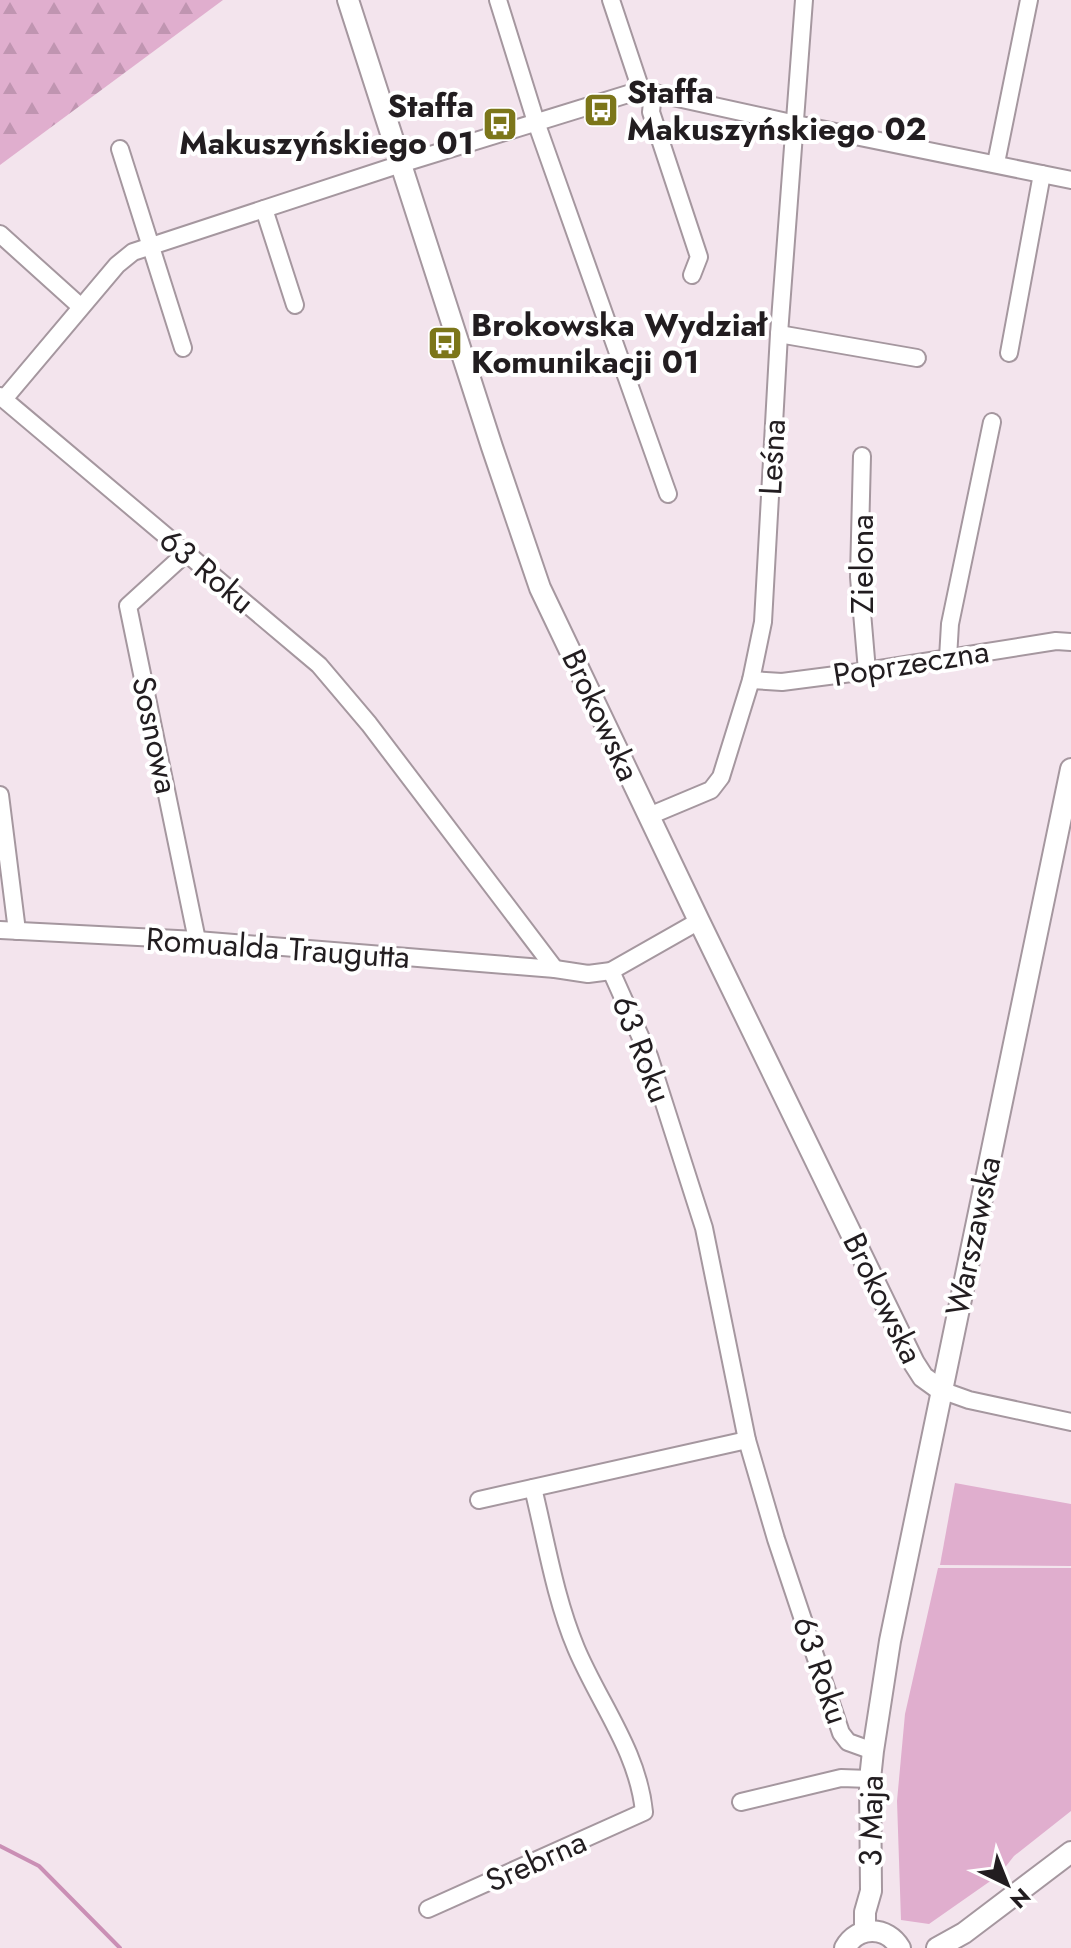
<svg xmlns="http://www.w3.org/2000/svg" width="1071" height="1948" viewBox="0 0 1071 1948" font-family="Jost,sans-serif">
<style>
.forest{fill:url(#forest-firs)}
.park{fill:#e0aece}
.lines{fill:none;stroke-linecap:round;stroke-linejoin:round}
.stream{stroke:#ca8fb5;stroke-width:4}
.minor-casing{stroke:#a5979f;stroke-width:20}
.tertiary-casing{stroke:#a5979f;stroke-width:24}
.minor{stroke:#fff;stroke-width:16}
.tertiary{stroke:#fff;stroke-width:20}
.labels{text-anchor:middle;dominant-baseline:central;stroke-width:8;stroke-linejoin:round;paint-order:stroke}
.poi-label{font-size:32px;font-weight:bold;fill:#221d20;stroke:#fff;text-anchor:start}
.street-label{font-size:32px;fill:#221d20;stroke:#fff}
</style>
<defs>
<pattern id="forest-firs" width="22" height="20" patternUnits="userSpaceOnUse" patternTransform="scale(2)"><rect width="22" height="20" fill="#e0aece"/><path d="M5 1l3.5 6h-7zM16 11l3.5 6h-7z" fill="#c095b1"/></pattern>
</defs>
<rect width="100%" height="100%" fill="#f3e4ed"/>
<polygon class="forest" points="0,0 223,0 0,165"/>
<g class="park">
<polygon points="955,1483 1071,1504 1071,1566 940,1565"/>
<polygon points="938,1568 1071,1568 1071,1811 1014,1856 999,1875 929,1924 901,1920 897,1801 905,1714"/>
</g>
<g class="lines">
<polyline class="stream" points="0,1846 39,1866 120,1948"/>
<g class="minor-casing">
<g id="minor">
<polyline points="498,0 536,122 668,494"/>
<polyline points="611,0 641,90"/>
<polyline points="653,93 651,112 699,257 692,275"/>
<polyline points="120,149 183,348"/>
<polyline points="996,163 1029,0"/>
<polyline points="264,209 295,305"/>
<polyline points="0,234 81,307"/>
<polyline points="779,334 917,358"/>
<polyline points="1009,353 1042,174"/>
<polyline points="0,396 319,665 369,724 555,969"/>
<polyline points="4,399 117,265 133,252 401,164 641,90 796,124 1071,180"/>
<polyline points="862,456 859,577 867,671"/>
<polyline points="186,553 128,606 197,940"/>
<polyline points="948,658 950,624 992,422"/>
<polyline points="751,680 782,682 867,671 1056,641 1071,642"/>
<polyline points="0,795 17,931"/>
<polyline points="649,816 711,790 721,777 751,680 763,622 779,334 804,0"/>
<polyline points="0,930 197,940 555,969 588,974 611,971 699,921"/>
<polyline points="611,971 649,1056 704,1228 747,1440 776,1539 841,1733 848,1742 873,1751"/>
<polyline points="941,1390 969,1400 1071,1422"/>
<polyline points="479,1500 747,1440"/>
<polyline points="741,1802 841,1778 870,1779"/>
<path d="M428,1909L644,1812C638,1751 599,1703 576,1648C555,1598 546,1541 533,1488"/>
</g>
</g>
<g class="tertiary-casing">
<g id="tertiary">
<polyline points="348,0 492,447 540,588 699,921 914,1363 923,1377 941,1390"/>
<polyline points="865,1931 865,1912 871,1891 870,1779 873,1751 890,1641 1071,769"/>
<path d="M845,1948C858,1925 887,1926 900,1948"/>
<polyline points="937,1948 964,1933 1071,1852"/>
</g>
</g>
<use href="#minor" class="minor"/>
<use href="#tertiary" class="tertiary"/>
</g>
<defs>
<g id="bus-square" transform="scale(1.8)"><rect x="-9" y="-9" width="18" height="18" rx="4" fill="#7c761a" stroke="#fff"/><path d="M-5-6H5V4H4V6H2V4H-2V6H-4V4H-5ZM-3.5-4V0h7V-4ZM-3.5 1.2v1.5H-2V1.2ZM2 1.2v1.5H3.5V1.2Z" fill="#fff"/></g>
</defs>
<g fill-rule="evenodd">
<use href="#bus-square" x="601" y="110"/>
<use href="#bus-square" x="500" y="124"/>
<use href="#bus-square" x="445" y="343"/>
</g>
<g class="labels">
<g class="poi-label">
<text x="627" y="92">Staffa<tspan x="627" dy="37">Makuszyńskiego 02</tspan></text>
<text x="474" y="106" text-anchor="end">Staffa<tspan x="474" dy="37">Makuszyńskiego 01</tspan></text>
<text x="471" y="325">Brokowska Wydział<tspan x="471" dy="37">Komunikacji 01</tspan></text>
</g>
<g class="street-label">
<text transform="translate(772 457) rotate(-87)">Leśna</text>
<text transform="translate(862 564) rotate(-90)">Zielona</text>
<text transform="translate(207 571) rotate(40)">63 Roku</text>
<text transform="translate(911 663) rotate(-9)">Poprzeczna</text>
<text transform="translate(601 715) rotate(65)">Brokowska</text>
<text transform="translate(155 735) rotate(78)">Sosnowa</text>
<text transform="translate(278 948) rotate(4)">Romualda Traugutta</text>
<text transform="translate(642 1049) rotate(69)">63 Roku</text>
<text transform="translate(973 1236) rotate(-78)">Warszawska</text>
<text transform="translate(883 1298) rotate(64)">Brokowska</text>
<text transform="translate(821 1670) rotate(71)">63 Roku</text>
<text transform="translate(871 1821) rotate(-89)">3 Maja</text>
<text transform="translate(536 1861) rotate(-24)">Srebrna</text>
</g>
</g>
<g transform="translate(1007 1884) rotate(137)" stroke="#ffffff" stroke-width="6" paint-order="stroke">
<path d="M0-6L14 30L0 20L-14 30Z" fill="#221d20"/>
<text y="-12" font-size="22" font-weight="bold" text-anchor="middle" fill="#221d20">N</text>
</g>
</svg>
